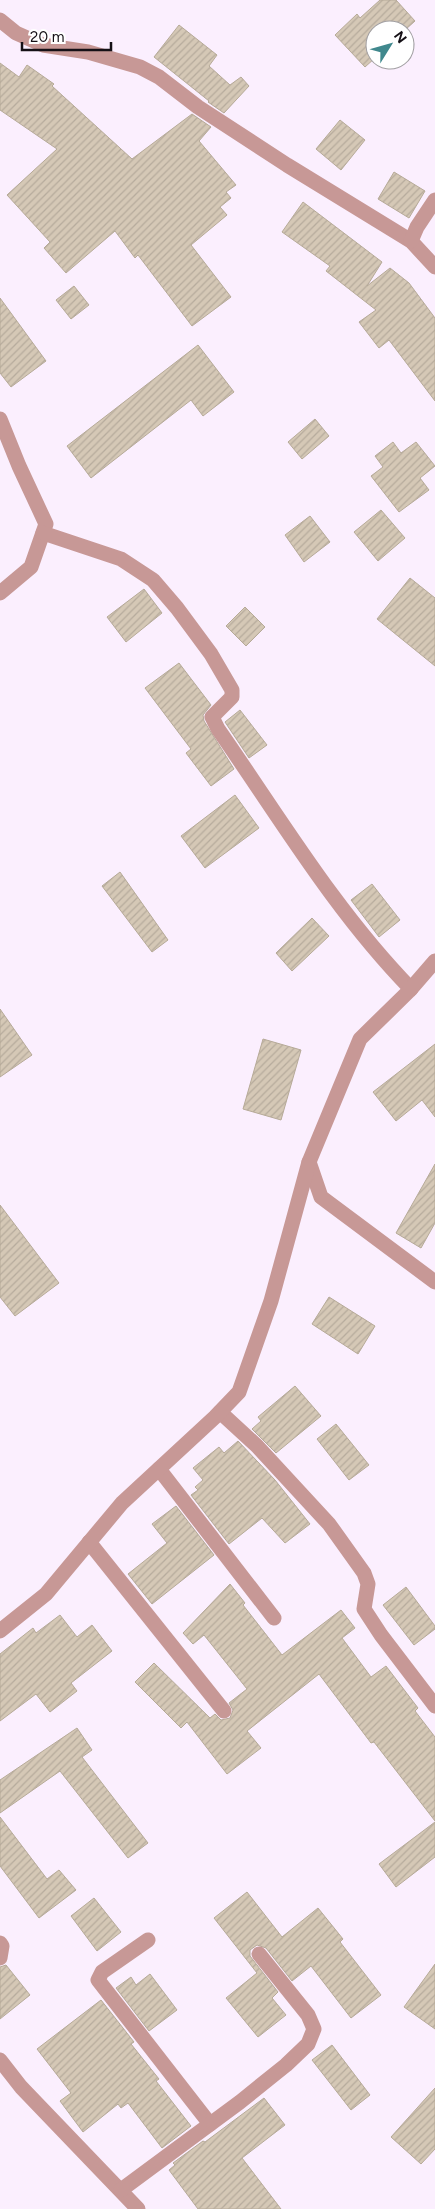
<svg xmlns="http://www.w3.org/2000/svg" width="435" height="2209" viewBox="0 0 435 2209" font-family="Figtree,sans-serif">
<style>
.building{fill:url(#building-hatch);stroke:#b6aa98}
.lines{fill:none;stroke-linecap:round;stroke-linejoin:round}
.minor{stroke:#c79896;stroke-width:15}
</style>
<defs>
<pattern id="building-hatch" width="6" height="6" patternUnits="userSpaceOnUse" patternTransform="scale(1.25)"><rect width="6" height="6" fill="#d5c8b6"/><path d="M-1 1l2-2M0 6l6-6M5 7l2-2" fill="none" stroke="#b6ab9c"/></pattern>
</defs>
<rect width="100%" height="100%" fill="#fbeffe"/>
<g class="building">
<polygon points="380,0 396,0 415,21 405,30 375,30 375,58 365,67 335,35 357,14 360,18"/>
<polygon points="179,25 217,55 209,66 230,85 241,77 249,86 224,113 208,102 209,101 154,57"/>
<polygon points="0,63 19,77 27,65 54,84 52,86 132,159 192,114 211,127 199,141 236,185 226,192 231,198 220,207 227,215 191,245 231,297 192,326 138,255 135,258 115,231 66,273 44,248 50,242 7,195 57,149 0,110"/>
<polygon points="340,120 365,140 341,170 316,149"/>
<polygon points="394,172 425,191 409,218 378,199"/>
<polygon points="303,202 382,262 367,286 390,268 409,283 435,318 435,401 389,340 379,348 359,322 376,310 326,271 330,266 282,232"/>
<polygon points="74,286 89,305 71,319 56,300"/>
<polygon points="0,298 46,361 11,387 0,373"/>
<polygon points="198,345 234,392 203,416 191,400 91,478 67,446"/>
<polygon points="315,419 329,436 302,459 288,442"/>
<polygon points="393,442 401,453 416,442 435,466 420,478 429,490 399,512 371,476 383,467 375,456"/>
<polygon points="381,510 405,538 378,561 354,532"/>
<polygon points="310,516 330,542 304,562 285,535"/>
<polygon points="410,578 435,598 435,666 377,619"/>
<polygon points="144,589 162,613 126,642 107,617"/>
<polygon points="245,607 265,627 246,646 226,626"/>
<polygon points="179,663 211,705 203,715 204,721 234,769 211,786 186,753 191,749 145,688"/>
<polygon points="240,710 267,745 249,758 225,722"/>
<polygon points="235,795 259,828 205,868 181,836"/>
<polygon points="120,872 168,940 152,952 102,886"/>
<polygon points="372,884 400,920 379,937 351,900"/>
<polygon points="312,918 329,936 292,971 276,953"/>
<polygon points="0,1009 32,1055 0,1077"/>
<polygon points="263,1039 301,1050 281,1120 243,1109"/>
<polygon points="435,1044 435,1117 422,1100 396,1121 373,1092"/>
<polygon points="435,1164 435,1223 421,1248 396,1233"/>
<polygon points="0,1205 59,1283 15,1316 0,1297"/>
<polygon points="329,1297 375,1326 358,1354 312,1324"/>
<polygon points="295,1386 321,1416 276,1453 252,1429 261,1421 258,1417"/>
<polygon points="336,1424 369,1465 349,1480 317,1439"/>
<polygon points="238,1441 275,1480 310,1524 285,1543 262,1518 229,1544 191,1495 198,1490 195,1487 203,1480 193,1468 219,1447 224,1453"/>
<polygon points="176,1506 214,1555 152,1604 128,1574 167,1543 152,1524"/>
<polygon points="230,1584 245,1603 243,1605 282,1655 341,1610 355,1628 342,1638 371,1677 386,1666 418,1708 415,1711 435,1737 435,1821 374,1742 371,1743 319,1674 247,1731 261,1748 227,1774 187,1722 181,1728 135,1682 154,1663 210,1718 215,1714 221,1720 230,1718 233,1710 229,1703 247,1689 204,1635 193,1644 183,1633"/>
<polygon points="406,1587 435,1626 435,1629 414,1645 383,1605"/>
<polygon points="60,1615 77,1637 92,1625 112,1651 71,1683 77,1691 50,1712 36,1694 0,1721 0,1654 33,1628 36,1633"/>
<polygon points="77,1728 92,1750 82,1757 148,1843 128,1858 60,1771 0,1813 0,1780"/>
<polygon points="0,1817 47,1879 59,1870 76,1890 39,1918 0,1866"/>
<polygon points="435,1822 435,1857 396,1887 379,1864"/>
<polygon points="247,1892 282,1937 318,1908 343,1939 340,1942 381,1995 351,2018 311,1966 292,1981 266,1948 257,1945 250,1950 250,1956 278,1992 272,1998 286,2015 258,2037 226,1998 257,1973 214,1918"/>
<polygon points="94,1898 121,1932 97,1951 71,1916"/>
<polygon points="435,1964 435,2029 404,2007"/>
<polygon points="6,1965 30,1995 0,2019 0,1967"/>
<polygon points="150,1974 177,2010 149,2031 116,1988 131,1977 136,1985"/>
<polygon points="101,2000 134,2042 131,2044 159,2079 156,2081 191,2126 162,2148 128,2103 121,2108 118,2104 83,2132 60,2101 71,2093 37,2049"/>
<polygon points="332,2045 370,2095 351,2110 312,2060"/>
<polygon points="435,2088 435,2149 421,2164 391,2137"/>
<polygon points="264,2098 285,2125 242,2158 281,2209 198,2209 169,2170 175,2165 173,2163 203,2141 205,2142"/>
</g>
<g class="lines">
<g class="minor">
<polyline points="0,20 16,33 43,45 88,52 140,67 159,77 198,107 287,165 411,241 435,267"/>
<polyline points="411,241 417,227 435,200"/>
<polyline points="0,419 19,466 46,524 31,567 0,593"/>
<path d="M43,533L121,559L153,580L177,608L211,654L232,690V697L212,717L218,729C280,818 335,911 411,989"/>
<polyline points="435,961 409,991 360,1039 309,1162 321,1197 435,1282"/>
<polyline points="220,1412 257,1446 329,1524 364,1573 368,1584 364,1609 381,1635 435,1706"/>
<polyline points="159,1469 274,1618"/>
<polyline points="89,1542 224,1711"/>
<polyline points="0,1631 46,1594 122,1503 215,1417 239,1392 271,1301 309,1162"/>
<polyline points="148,1940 102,1972 98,1980 210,2124"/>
<polyline points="0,1943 2,1946 0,1958"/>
<polyline points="0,2060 21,2087 138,2209"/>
<polyline points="121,2190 240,2102 286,2065 308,2044 314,2029 308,2015 259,1954"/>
</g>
</g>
<g transform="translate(390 45) rotate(53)"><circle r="24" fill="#ffffff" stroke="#a19fa2"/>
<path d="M0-4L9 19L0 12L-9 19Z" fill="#40888d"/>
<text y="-8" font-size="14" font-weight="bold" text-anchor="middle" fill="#151016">N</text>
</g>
<path d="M22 42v8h89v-8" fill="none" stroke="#151016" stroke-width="2.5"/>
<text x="30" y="42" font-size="15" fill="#151016" stroke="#ffffff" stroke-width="4" paint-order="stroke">20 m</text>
</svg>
